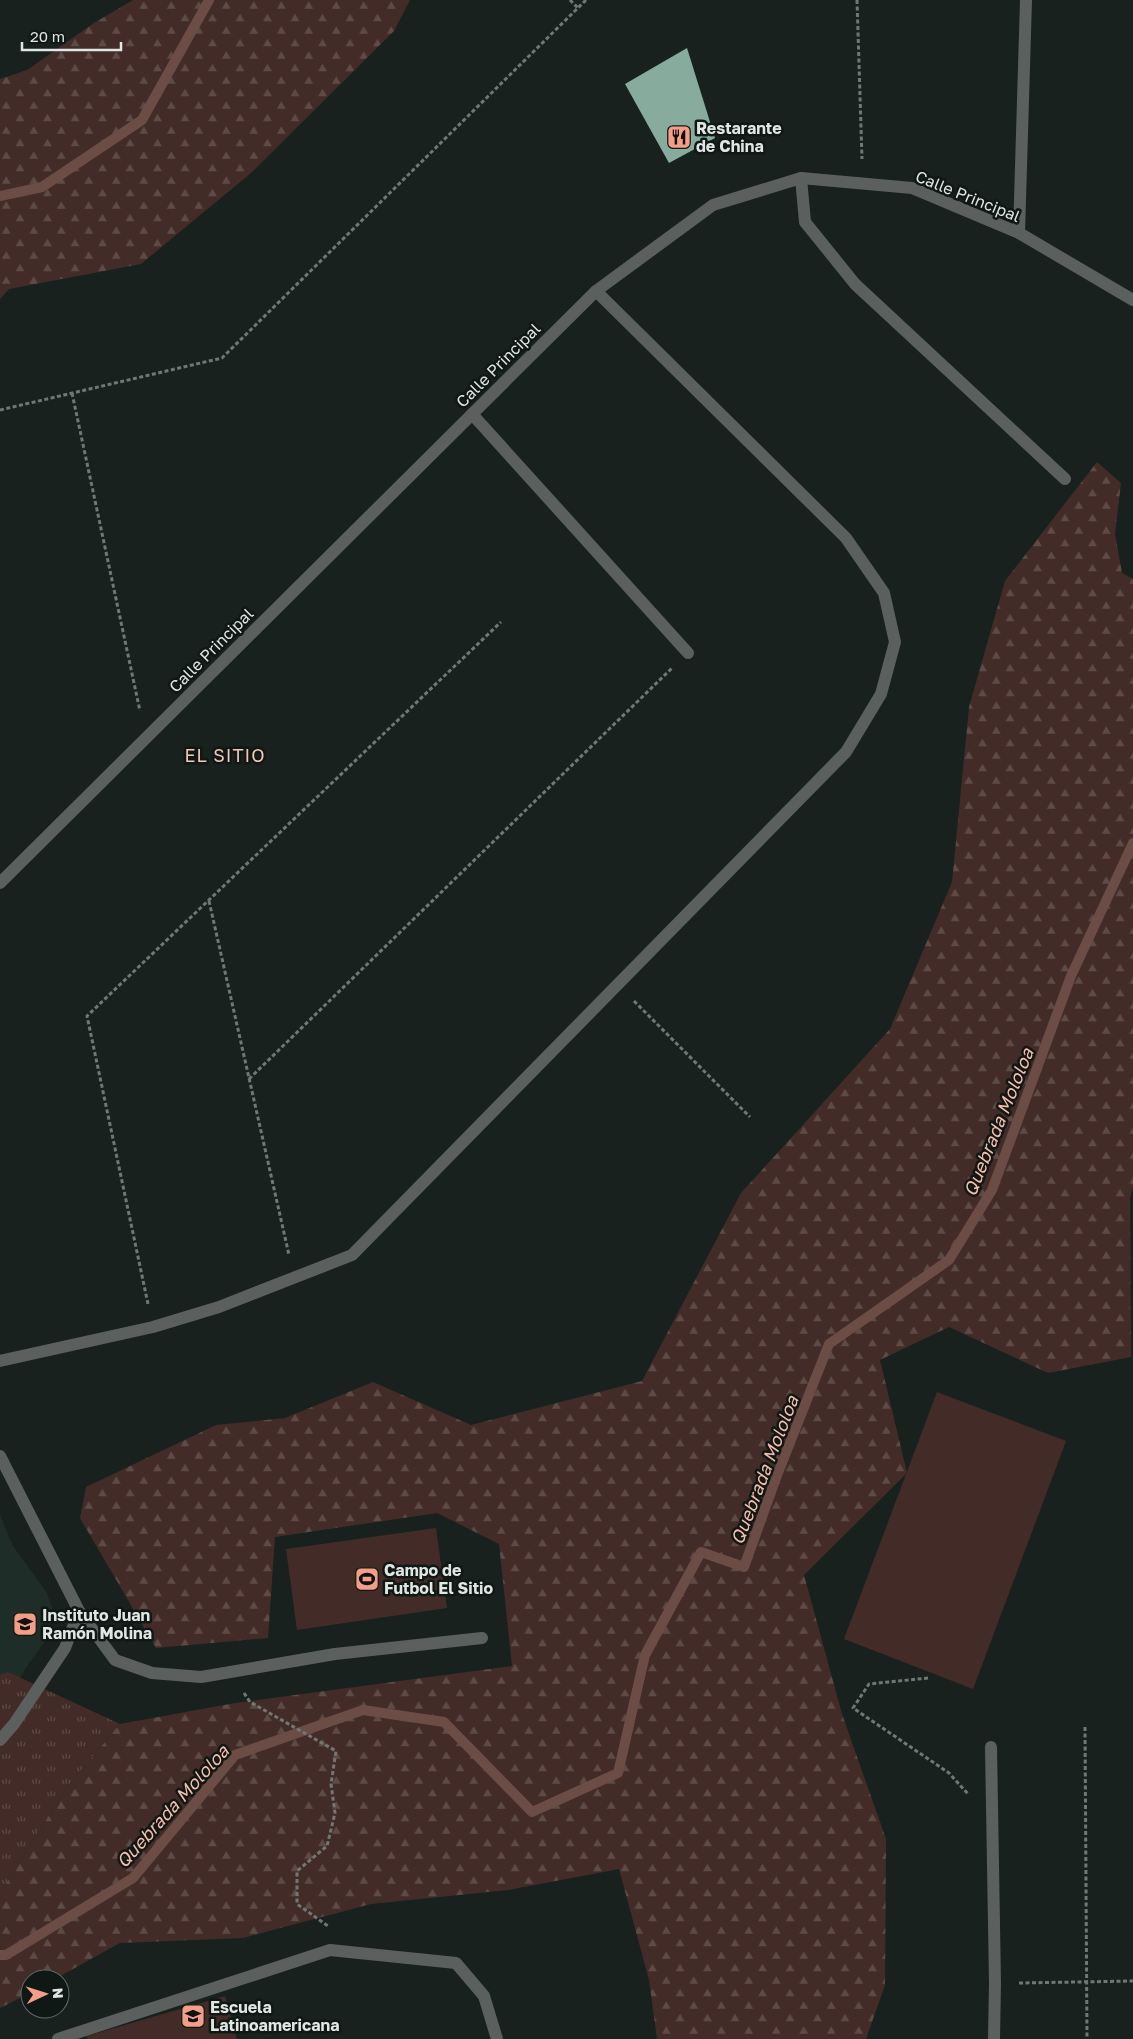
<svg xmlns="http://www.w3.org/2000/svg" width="1133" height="2039" viewBox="0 0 1133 2039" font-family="'Golos Text',sans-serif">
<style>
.built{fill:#1e2d27}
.grass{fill:url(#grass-tufts)}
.forest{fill:url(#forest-firs)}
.park{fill:#432c27}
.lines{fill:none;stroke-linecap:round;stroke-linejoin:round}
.stream{stroke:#6c4d45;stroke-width:10}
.building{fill:#87ac9e}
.path{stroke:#707875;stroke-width:3;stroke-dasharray:4 2.5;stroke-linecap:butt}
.minor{stroke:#5b605e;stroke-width:12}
.labels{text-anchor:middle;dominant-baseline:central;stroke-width:5;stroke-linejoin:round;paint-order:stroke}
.poi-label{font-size:16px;font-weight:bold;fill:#e0e6e4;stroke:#0f1814;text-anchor:start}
.street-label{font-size:16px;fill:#e0e6e4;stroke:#0f1814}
.neighbourhood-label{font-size:18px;letter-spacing:1px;fill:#f7c6b9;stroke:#0f1814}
.water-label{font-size:18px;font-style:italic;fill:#f9bcac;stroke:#0f1814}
</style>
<defs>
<pattern id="grass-tufts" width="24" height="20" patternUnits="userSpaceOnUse" patternTransform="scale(1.25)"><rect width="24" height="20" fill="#432c27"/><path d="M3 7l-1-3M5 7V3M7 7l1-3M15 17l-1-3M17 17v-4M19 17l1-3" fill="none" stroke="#5e4b46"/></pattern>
<pattern id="forest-firs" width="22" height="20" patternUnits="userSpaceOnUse" patternTransform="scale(1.25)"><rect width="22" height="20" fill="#432c27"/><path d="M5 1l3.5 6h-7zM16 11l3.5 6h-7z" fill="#5e4b46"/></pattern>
</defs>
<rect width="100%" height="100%" fill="#18211e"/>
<polygon class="built" points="0,1515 13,1546 47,1593 53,1611 48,1637 25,1669 0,1714"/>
<polygon class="grass" points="8,1672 120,1724 67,1787 0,1893 0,1675"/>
<g class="forest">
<polygon points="133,0 410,0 394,31 251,173 141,264 9,289 0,299 0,79 27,70 94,23"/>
<polygon points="1097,462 1121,483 1115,534 1122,573 1133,579 1133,1187 1130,1197 1131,1357 1048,1373 949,1327 880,1360 907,1473 804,1575 842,1714 886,1839 885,1985 866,2039 657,2039 649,1980 619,1869 508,1890 371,1904 243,1938 120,1943 55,1979 30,1979 30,1993 0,2008 0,1893 67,1787 120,1724 235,1703 512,1666 499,1544 437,1513 275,1537 268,1638 156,1648 80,1518 86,1487 216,1425 285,1418 373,1382 471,1425 642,1381 741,1193 890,1029 952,882 969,707 1005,581"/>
</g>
<g class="park">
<polygon points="937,1392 1066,1441 973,1689 844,1639"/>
<polygon points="436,1528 447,1608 297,1630 286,1549"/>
<polygon points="225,1996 237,2039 87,2039 87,2036"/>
</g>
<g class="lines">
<g class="stream">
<polyline points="0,196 42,187 142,120 209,0"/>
<polyline points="0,1955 6,1955 133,1878 235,1755 363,1710 444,1722 532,1812 618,1773 645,1655 701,1552 744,1567 776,1478 829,1344 949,1260 992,1190 1071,976 1133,843"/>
</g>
</g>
<polygon class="building" points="687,48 715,138 669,163 625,84"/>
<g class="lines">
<g class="path">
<polyline points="570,0 578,8"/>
<polyline points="857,0 862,159"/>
<polyline points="72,393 140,711"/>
<polyline points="0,410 222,358 586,0"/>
<polyline points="209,901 289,1255"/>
<polyline points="634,1001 750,1117"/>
<polyline points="249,1079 672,668"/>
<polyline points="148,1304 87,1016 501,622"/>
<polyline points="928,1678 869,1684 853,1708 949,1773 968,1794"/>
<polyline points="244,1693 250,1702 336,1751 331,1784 335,1813 327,1846 297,1871 297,1904 328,1926"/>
<polyline points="1085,1727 1087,2039"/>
<polyline points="1019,1983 1133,1981"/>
</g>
<g class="minor">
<polyline points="801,178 805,222 855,284 1065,479"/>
<polyline points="1019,233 1026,0"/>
<polyline points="472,414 688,653"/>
<polyline points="0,883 596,291 713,205 801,178 912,188 1019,233 1133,300"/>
<polyline points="0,1361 153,1327 219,1307 352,1255 846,752 881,694 895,642 884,593 846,538 596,291"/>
<polyline points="0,1456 79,1611 115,1660 152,1673 201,1677 335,1654 482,1638"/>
<polyline points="0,1740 14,1724 65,1648 79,1611"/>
<polyline points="991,1747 995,1983 994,2039"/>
<polyline points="58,2039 330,1950 456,1963 484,1996 497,2039"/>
</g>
</g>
<defs>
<g id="restaurant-square" transform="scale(1.25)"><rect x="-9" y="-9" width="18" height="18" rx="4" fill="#f49e88" stroke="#0f1814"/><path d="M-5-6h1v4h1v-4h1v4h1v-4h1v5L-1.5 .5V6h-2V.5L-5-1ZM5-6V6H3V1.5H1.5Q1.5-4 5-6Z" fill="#111"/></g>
<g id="stadium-square" transform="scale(1.25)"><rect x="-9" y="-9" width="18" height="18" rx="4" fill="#f49e88" stroke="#0f1814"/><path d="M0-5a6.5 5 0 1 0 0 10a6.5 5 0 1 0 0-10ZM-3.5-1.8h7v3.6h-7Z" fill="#111"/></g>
<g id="school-square" transform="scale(1.25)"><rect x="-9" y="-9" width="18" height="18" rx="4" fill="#f49e88" stroke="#0f1814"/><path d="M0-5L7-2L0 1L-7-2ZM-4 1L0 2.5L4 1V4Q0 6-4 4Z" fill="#111"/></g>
</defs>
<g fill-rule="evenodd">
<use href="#restaurant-square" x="679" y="137"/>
<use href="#stadium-square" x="367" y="1579"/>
<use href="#school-square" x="25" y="1624"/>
<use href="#school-square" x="193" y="2016"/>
</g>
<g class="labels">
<g class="poi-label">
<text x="696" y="128">Restarante<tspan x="696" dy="18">de China</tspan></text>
<text x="384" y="1570">Campo de<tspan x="384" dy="18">Futbol El Sitio</tspan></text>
<text x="42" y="1615">Instituto Juan<tspan x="42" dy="18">Ramón Molina</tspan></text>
<text x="210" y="2007">Escuela<tspan x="210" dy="18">Latinoamericana</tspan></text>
</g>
<g class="street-label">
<text transform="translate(968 196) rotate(22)">Calle Principal</text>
<text transform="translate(498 365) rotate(-45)">Calle Principal</text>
<text transform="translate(211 650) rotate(-45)">Calle Principal</text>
</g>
<g class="neighbourhood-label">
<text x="225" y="755">EL SITIO</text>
</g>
<g class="water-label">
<text transform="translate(998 1122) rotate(-68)">Quebrada Mololoa</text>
<text transform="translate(764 1470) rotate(-69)">Quebrada Mololoa</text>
<text transform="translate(172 1806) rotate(-48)">Quebrada Mololoa</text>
</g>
</g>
<g transform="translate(45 1994) rotate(86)"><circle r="24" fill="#0f1814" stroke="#636a67"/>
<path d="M0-4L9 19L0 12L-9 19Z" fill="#f49e88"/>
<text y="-8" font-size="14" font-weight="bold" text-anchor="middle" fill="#e0e6e4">N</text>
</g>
<path d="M22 42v8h99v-8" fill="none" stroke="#e0e6e4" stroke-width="2.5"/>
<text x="30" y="42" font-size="15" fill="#e0e6e4" stroke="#0f1814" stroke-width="4" paint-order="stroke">20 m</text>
</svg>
